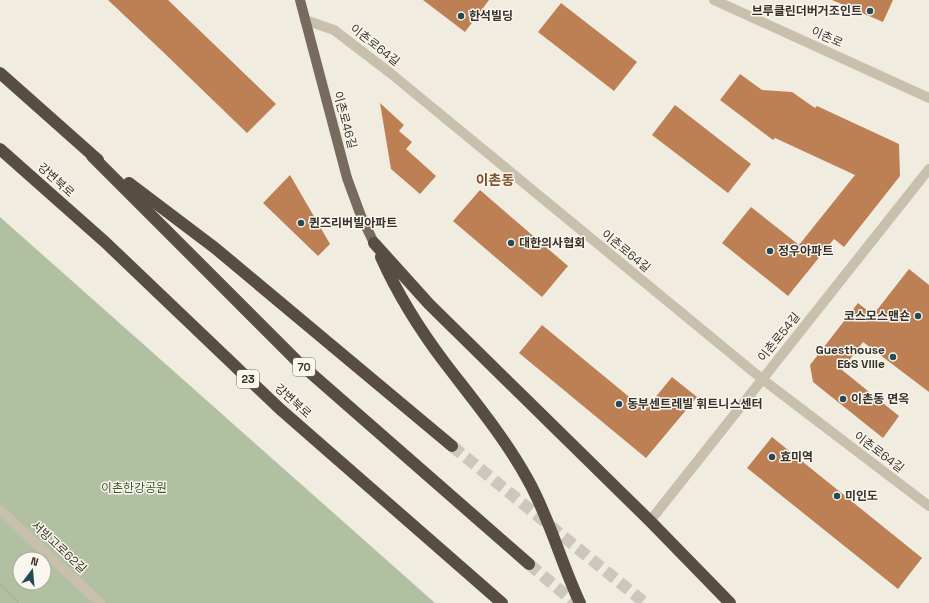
<svg xmlns="http://www.w3.org/2000/svg" width="929" height="603" viewBox="0 0 929 603" font-family="'Space Grotesk','Noto Sans KR',sans-serif">
<style>
.green{fill:#b0c0a1;fill-rule:evenodd}
.building{fill:#bc8054}
.lines{fill:none;stroke-linecap:round;stroke-linejoin:round}
.highway-tunnel{stroke:#ccc7bc;stroke-width:12;stroke-dasharray:12 6;stroke-linecap:butt}
.path{stroke:#b5a997;stroke-width:2.5;stroke-dasharray:2 2;stroke-linecap:butt}
.minor{stroke:#c9bfad;stroke-width:10}
.major{stroke:#786b5e;stroke-width:10}
.highway{stroke:#584d43;stroke-width:12}
.poi-dot{fill:#244a56;stroke:#f9f6ed;stroke-width:1.5}
.labels{text-anchor:middle;dominant-baseline:central;stroke-width:3;stroke-linejoin:round;paint-order:stroke}
.shield{fill:#f9f6ed;stroke:#726c65;stroke-width:1}
.shield-label{font-size:11px;font-weight:bold;fill:#38312b}
.poi-label{font-size:12px;font-weight:bold;fill:#38312b;stroke:#f9f6ed;text-anchor:start}
.street-label{font-size:12px;fill:#38312b;stroke:#f9f6ed}
.park-label{font-size:12px;fill:#415431;stroke:#f9f6ed}
.quarter-label{font-size:14px;font-weight:bold;fill:#804e2b;stroke:#f9f6ed}
</style>
<rect width="100%" height="100%" fill="#f1ece0"/>
<path class="green" d="M0,217L435,603H0ZM20,559H44V583H20Z"/>
<g class="building">
<polygon points="108,0 168,0 276,104 247,133 161,50"/>
<polygon points="423,0 489,0 465,32"/>
<polygon points="832,0 893,0 883,22"/>
<polygon points="561,3 637,62 614,91 538,32"/>
<polygon points="740,74 762,90 792,92 815,108 817,106 899,144 900,176 844,247 834,239 788,296 722,243 751,207 799,245 855,175 775,138 773,140 720,100"/>
<polygon points="380,103 404,125 399,131 412,142 406,149 436,176 420,194 391,169"/>
<polygon points="675,105 751,164 728,193 652,135"/>
<polygon points="290,175 330,244 318,256 263,203"/>
<polygon points="480,190 568,266 542,297 453,221"/>
<polygon points="909,269 929,285 929,392 863,342 842,370 899,416 883,438 813,382 810,365 858,303 873,315"/>
<polygon points="542,325 645,410 672,377 697,397 646,458 519,353"/>
<polygon points="772,437 922,558 898,589 747,468"/>
</g>
<g class="lines">
<g class="highway-tunnel">
<polyline points="452,446 645,603"/>
<polyline points="529,564 575,603"/>
</g>
<polyline class="path" points="0,584 19,603"/>
<g class="minor">
<polyline points="714,0 929,98"/>
<polyline points="305,20 334,30 389,72 762,379 929,506"/>
<polyline points="0,510 100,603"/>
<polyline points="650,521 929,169"/>
</g>
<polyline class="major" points="300,0 347,178 361,216 374,243"/>
<g class="highway">
<polyline points="0,73 98,160"/>
<polyline points="0,149 105,242 280,409 502,603"/>
<polyline points="92,156 297,361 529,564"/>
<polyline points="129,183 215,248 452,446"/>
<polyline points="374,243 429,304 650,521 730,603"/>
<path d="M381,257C398,295 420,330 445,363C474,401 505,438 528,480C550,519 561,563 580,603"/>
</g>
</g>
<g class="poi-dot">
<circle cx="870" cy="11" r="4"/>
<circle cx="461" cy="16" r="4"/>
<circle cx="301" cy="223" r="4"/>
<circle cx="511" cy="243" r="4"/>
<circle cx="770" cy="251" r="4"/>
<circle cx="918" cy="316" r="4"/>
<circle cx="893" cy="357" r="4"/>
<circle cx="843" cy="399" r="4"/>
<circle cx="619" cy="404" r="4"/>
<circle cx="772" cy="457" r="4"/>
<circle cx="837" cy="496" r="4"/>
</g>
<g class="labels">
<g class="shield">
<rect x="293" y="358" width="22" height="18" rx="3"/>
<rect x="237" y="370" width="22" height="18" rx="3"/>
</g>
<g class="shield-label">
<text x="304" y="367">70</text>
<text x="248" y="379">23</text>
</g>
<g class="poi-label">
<text x="862" y="11" text-anchor="end">브루클린더버거조인트</text>
<text x="469" y="16">한석빌딩</text>
<text x="309" y="223">퀸즈리버빌아파트</text>
<text x="519" y="243">대한의사협회</text>
<text x="778" y="251">정우아파트</text>
<text x="910" y="316" text-anchor="end">코스모스맨숀</text>
<text x="885" y="350" text-anchor="end">Guesthouse<tspan x="885" dy="14">E&amp;S Ville</tspan></text>
<text x="851" y="399">이촌동 면옥</text>
<text x="627" y="404">동부센트레빌 휘트니스센터</text>
<text x="780" y="457">효미역</text>
<text x="845" y="496">미인도</text>
</g>
<g class="street-label">
<text transform="translate(827 37) rotate(24)">이촌로</text>
<text transform="translate(375 45) rotate(38)">이촌로64길</text>
<text transform="translate(345 120) rotate(75)">이촌로46길</text>
<text transform="translate(56 180) rotate(42)">강변북로</text>
<text transform="translate(626 251) rotate(39)">이촌로64길</text>
<text transform="translate(779 337) rotate(-51)">이촌로54길</text>
<text transform="translate(293 401) rotate(42)">강변북로</text>
<text transform="translate(879 452) rotate(37)">이촌로64길</text>
<text transform="translate(59 547) rotate(43)">서빙고로62길</text>
</g>
<g class="park-label">
<text x="134" y="488">이촌한강공원</text>
</g>
<g class="quarter-label">
<text x="495" y="180">이촌동</text>
</g>
</g>
<g transform="translate(32 571) rotate(16)"><circle r="19" fill="#f9f6ed" stroke="#aca79f"/>
<path d="M0-3L7 15L0 10L-7 15Z" fill="#244a56"/>
<text y="-6" font-size="11" font-weight="bold" text-anchor="middle" fill="#38312b">N</text>
</g>
</svg>
